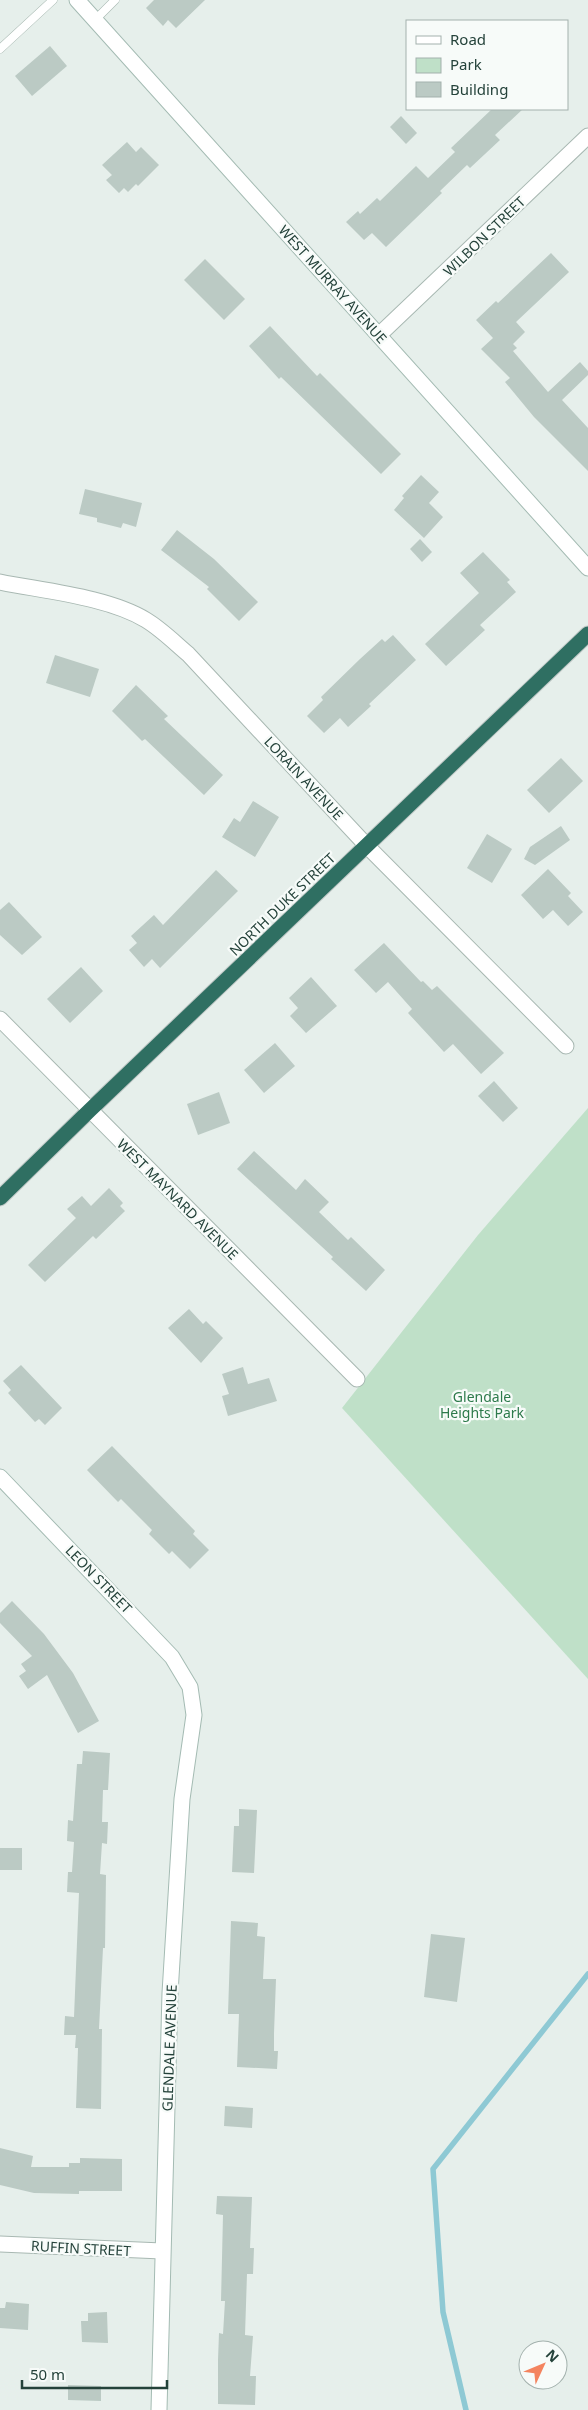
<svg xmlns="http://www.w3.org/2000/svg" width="588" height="2410" viewBox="0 0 588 2410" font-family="'Noto Sans',sans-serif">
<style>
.park{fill:#bfe0c8}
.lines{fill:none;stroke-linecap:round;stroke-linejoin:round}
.stream{stroke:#8ec9d4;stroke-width:5.5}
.building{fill:#bbcac4}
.lane-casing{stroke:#a8b8b2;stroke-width:9}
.street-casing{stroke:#a8b8b2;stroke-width:17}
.secondary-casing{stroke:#a4bbb3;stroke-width:17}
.highway-casing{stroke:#c2cac8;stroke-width:17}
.lane{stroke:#fff;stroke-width:8}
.street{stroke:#fff;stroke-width:15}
.secondary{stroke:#fff;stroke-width:15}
.highway{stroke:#2f6f62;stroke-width:15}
.labels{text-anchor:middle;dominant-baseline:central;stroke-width:4.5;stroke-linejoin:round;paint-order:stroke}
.street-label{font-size:14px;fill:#24423a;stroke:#f7fbf9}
.park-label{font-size:14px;fill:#2d7a4b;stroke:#f7fbf9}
</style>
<rect width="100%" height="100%" fill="#e6efeb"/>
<polygon class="park" points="588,1108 588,1679 342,1408 478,1235"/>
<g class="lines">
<polyline class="stream" points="466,2410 443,2312 433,2169 588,1974"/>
</g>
<g class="building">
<polygon points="154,0 205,0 176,28 168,20 163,26 146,8"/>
<polygon points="50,46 67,66 32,96 15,76"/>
<polygon points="492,109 523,109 495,135 500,140 470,168 467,165 440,191 442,193 386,247 372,233 364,240 346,222 358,211 360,214 377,198 380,201 416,166 428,178 455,152 451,148"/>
<polygon points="401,116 417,133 406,144 390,127"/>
<polygon points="127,142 136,152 141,147 159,165 138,186 136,184 128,192 124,188 119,193 106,180 112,175 102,165"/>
<polygon points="551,253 569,272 516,322 525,332 513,344 517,348 513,351 548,392 580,362 588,371 588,375 562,400 588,428 588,471 534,417 505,382 510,378 481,349 493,338 476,320 496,301 498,303"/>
<polygon points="205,259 245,299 224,320 184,280"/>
<polygon points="270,326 317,376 320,373 401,454 381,474 281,377 279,379 249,346"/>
<polygon points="421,475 439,492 429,503 443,517 424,538 394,510 404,498 402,496"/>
<polygon points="85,489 142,503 136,527 123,523 121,528 97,522 97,518 79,514"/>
<polygon points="177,530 214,559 258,602 239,621 207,589 209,587 161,550"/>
<polygon points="420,539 432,552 422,562 410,549"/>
<polygon points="483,552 510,580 507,582 516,592 480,625 485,630 446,666 425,644 479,593 460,573"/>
<polygon points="393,635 416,660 369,704 371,706 348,727 340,718 324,733 307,716 323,700 321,697 360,659 382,639 385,642"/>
<polygon points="55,655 99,669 90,697 46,683"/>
<polygon points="136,685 168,716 164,719 223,775 204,795 145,739 142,741 112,711"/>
<polygon points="561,758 583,781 549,813 527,790"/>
<polygon points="253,801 279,817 255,857 222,837 234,818 240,822"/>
<polygon points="561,826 570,840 535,865 524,859 530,847"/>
<polygon points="487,834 512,849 492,883 467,868"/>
<polygon points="548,869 571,893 568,896 583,912 568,926 553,910 543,919 521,895"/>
<polygon points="216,870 238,891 160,968 152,959 144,967 129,950 137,943 131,936 154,915 163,925"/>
<polygon points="9,902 42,937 22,955 0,935 0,910"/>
<polygon points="384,943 421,982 423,981 432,990 437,986 504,1053 481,1074 453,1044 444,1052 408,1013 412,1009 388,982 376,993 354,970"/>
<polygon points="81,967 103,991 70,1023 47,999"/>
<polygon points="311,977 337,1006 306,1033 290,1016 298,1008 289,998"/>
<polygon points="275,1043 295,1066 264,1093 244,1070"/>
<polygon points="494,1081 518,1108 503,1122 478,1096"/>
<polygon points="219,1092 230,1123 198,1135 187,1104"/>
<polygon points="254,1151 296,1190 305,1179 329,1202 319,1212 348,1240 351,1237 385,1270 366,1291 331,1259 333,1257 237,1169"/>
<polygon points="109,1188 123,1203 120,1206 125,1211 96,1239 93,1236 45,1282 28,1265 76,1218 67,1209 82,1196 91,1206"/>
<polygon points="189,1309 203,1324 206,1321 223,1338 201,1363 168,1328"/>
<polygon points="21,1365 62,1408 45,1425 39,1419 35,1422 8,1393 11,1390 3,1381"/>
<polygon points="243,1367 248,1384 269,1378 277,1401 228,1416 222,1396 229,1394 222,1374"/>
<polygon points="112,1446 195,1531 193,1534 209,1550 190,1569 172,1551 169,1554 149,1534 152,1530 121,1499 118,1502 87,1470"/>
<polygon points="12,1601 44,1634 73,1673 99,1721 78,1733 47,1675 28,1689 19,1676 26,1671 21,1664 32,1656 0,1623 0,1613"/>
<polygon points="83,1751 110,1753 108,1790 103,1790 102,1822 108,1822 107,1844 102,1843 100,1874 106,1875 105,1948 103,1948 99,2029 102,2029 101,2109 76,2108 78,2048 75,2048 76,2035 64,2035 65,2016 74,2017 79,1893 67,1892 68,1872 72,1872 74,1842 67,1841 68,1820 73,1821 77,1764 82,1764"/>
<polygon points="239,1809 257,1810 254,1873 232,1872 234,1826 239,1826"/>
<rect x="0" y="1848" width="22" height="22"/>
<polygon points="231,1921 258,1923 257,1936 265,1937 263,1979 276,1979 274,2033 274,2051 278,2051 277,2069 237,2067 239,2014 228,2014"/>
<polygon points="431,1934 465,1938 457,2002 424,1997"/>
<polygon points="225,2106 253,2108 252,2128 224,2126"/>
<polygon points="0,2148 33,2156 31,2167 69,2167 69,2163 80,2163 80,2158 122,2159 122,2191 79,2191 79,2194 34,2193 0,2185"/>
<polygon points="217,2196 252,2197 250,2248 254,2248 253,2274 247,2274 245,2335 253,2336 250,2376 256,2376 255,2405 218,2404 218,2360 219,2333 223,2334 225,2301 221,2301 223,2215 216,2214"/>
<polygon points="6,2302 29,2304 28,2330 0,2328 0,2308 5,2308"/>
<polygon points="107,2312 108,2343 82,2342 81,2321 88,2321 88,2313"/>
<polygon points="68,2385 101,2386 101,2401 68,2400"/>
</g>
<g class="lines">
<g class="lane-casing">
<g id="lane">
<polyline points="95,20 115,0"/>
<polyline points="0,49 53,0"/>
</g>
</g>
<g class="street-casing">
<g id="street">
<polyline points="379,335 588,136"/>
<path d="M0,582C44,591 108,597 146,620C161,629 175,643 188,654L367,846L566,1046"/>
<polyline points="0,1019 357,1379"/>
<polyline points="0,2244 162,2251"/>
</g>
</g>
<g class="secondary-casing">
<g id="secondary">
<polyline points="77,0 588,568"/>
<polyline points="0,1477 172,1657 190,1687 194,1715 182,1799 170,1993 159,2410"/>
</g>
</g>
<g class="highway-casing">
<polyline id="highway" points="0,1198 90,1110 588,634"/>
</g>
<use href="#lane" class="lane"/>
<use href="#street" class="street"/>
<use href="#secondary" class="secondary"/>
<use href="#highway" class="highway"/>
</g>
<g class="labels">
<g class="street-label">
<text transform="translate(484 236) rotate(-44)">WILBON STREET</text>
<text transform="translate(333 284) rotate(48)">WEST MURRAY AVENUE</text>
<text transform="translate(304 778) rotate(47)">LORAIN AVENUE</text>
<text transform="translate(282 904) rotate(-44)">NORTH DUKE STREET</text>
<text transform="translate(178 1199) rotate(45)">WEST MAYNARD AVENUE</text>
<text transform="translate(99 1579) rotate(46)">LEON STREET</text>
<text transform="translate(169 2048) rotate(-88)">GLENDALE AVENUE</text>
<text transform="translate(81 2248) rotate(3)">RUFFIN STREET</text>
</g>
<g class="park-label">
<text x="482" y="1396">Glendale<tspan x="482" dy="16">Heights Park</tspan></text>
</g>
</g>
<rect x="406" y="20" width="162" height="90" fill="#f7fbf9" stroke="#a3b1ad"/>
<rect x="416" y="36" width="25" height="8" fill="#ffffff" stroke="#a3b1ad"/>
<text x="450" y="45" font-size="15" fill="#24423a">Road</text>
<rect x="416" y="58" width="25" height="15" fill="#bfe0c8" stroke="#a3b1ad"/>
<text x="450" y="70" font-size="15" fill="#24423a">Park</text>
<rect x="416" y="82" width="25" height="15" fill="#bbcac4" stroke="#a3b1ad"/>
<text x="450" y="95" font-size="15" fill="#24423a">Building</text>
<g transform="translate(543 2365) rotate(46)"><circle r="24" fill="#f7fbf9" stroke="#a3b1ad"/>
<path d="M0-4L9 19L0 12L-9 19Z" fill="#f4845f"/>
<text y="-8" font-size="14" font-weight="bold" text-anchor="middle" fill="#24423a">N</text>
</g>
<path d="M22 2380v8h145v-8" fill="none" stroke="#24423a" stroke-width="2.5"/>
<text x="30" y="2380" font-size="15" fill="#24423a" stroke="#f7fbf9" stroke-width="4" paint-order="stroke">50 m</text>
</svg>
